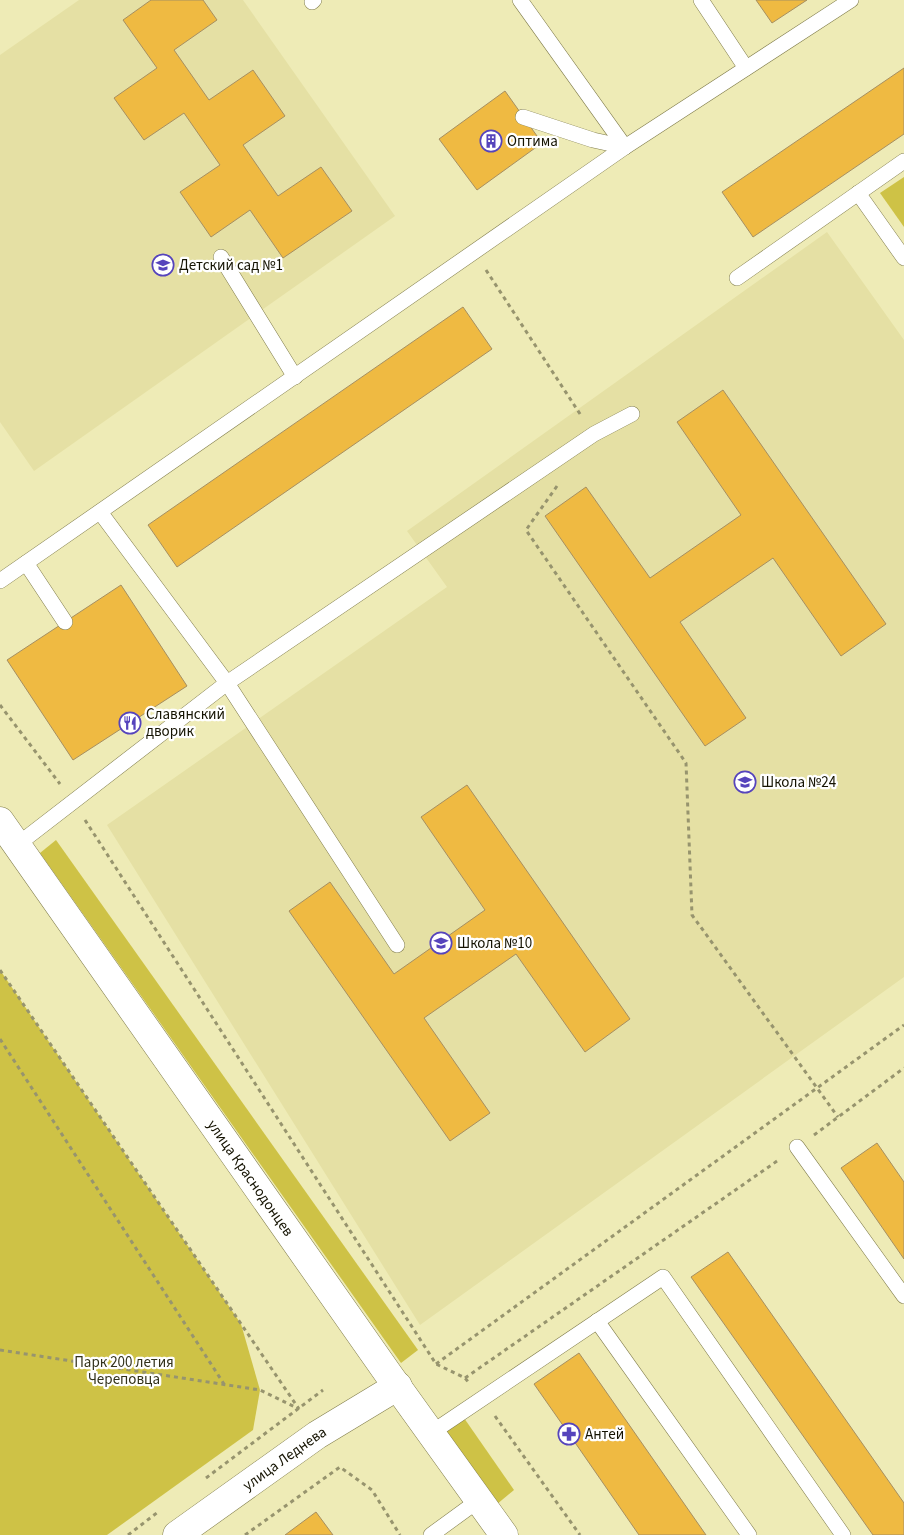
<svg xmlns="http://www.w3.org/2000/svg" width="904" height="1535" viewBox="0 0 904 1535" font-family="'Source Sans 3',sans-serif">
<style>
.built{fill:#e5e0a4}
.green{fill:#cec246}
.building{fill:#efba42;stroke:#a68f61}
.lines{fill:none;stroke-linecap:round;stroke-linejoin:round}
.service-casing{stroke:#817d4c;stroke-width:16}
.tertiary-casing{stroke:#817d4c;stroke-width:29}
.secondary-casing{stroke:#817d4c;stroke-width:29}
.path{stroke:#97946e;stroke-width:3;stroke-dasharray:4 4;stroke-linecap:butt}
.service{stroke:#fff;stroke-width:15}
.tertiary{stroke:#fff;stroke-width:28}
.secondary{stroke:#fff;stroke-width:28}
.labels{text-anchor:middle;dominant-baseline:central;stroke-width:4.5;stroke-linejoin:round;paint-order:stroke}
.poi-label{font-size:15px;fill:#151302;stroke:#fff;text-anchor:start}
.street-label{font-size:15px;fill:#151302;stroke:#fff}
.park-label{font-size:15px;fill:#32311b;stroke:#fff}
</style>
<rect width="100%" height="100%" fill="#eeebb6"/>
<g class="built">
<polygon points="79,0 243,0 395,216 34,471 0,422 0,55"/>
<polygon points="827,232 904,340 904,977 420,1325 107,825 447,587 407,531"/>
</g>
<g class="green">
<polygon points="904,177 904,227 880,193"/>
<polygon points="56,840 418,1350 401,1363 40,853"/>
<polygon points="0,970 241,1324 260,1390 253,1430 107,1535 0,1535"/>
<polygon points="464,1418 514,1490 496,1505 444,1431"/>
</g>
<g class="building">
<polygon points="151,0 203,0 217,20 174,50 209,100 253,70 285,116 243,145 278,196 321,167 352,211 283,258 250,210 211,237 180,192 220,165 184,113 144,140 114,98 157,68 123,20"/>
<polygon points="756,0 807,0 772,23"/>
<polygon points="904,68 904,134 753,237 722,192"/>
<polygon points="505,91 542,143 477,190 439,139"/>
<polygon points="463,307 492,349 177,567 148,525"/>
<polygon points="723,390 886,624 841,656 773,558 680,622 746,718 705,746 545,516 586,487 650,578 741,515 677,422"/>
<polygon points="121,585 187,686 73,760 7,660"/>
<polygon points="467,785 630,1019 585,1052 516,954 424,1018 490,1113 450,1141 289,911 330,882 394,974 485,910 421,817"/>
<polygon points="877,1143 904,1182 904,1259 841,1168"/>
<polygon points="728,1252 904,1503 904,1535 873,1535 691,1277"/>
<polygon points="579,1353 706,1535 639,1535 576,1444 534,1384"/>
<polygon points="316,1512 333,1535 285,1535"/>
</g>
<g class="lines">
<g class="service-casing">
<g id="service">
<polyline points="520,0 625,147"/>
<polyline points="701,0 746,68"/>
<polyline points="312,2 314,0"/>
<polyline points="523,117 593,140 625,147"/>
<polyline points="858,193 904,258"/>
<polyline points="221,257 295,377"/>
<polyline points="737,278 904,161"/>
<polyline points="26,563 65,622"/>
<polyline points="0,581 625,147 851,0"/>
<polyline points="17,845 227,683 100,512"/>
<polyline points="397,945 227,683 594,434 632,414"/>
<polyline points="797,1147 904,1296"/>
<polyline points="597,1321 749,1535"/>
<polyline points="431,1433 663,1277 843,1535"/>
<polyline points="431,1535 479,1500"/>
</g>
</g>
<g class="tertiary-casing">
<g id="tertiary">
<path id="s1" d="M177,1535L317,1435L398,1386"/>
</g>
</g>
<g class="secondary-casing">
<g id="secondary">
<path id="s2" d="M0,821L389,1375L504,1535"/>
</g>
</g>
<g class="path">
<polyline points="486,270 582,417"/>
<polyline points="557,486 526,530 686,763 692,915 838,1117"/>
<polyline points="0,705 60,784"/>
<polyline points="85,820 436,1364 465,1378 469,1383"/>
<polyline points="0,970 299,1409"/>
<polyline points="0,1039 224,1384"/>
<polyline points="814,1135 904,1068"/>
<polyline points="0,1350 260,1390 297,1408"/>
<polyline points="436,1364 904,1025"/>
<polyline points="465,1378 780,1159"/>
<polyline points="495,1416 580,1535"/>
<polyline points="206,1478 323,1390"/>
<polyline points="128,1535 158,1512"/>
<polyline points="245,1535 340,1467 372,1490 400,1535"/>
</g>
<use href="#service" class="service"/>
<use href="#tertiary" class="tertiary"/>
<use href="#secondary" class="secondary"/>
</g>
<defs>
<g id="building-ring" transform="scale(1.125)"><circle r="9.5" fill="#fff" stroke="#5644bc" stroke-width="1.5"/><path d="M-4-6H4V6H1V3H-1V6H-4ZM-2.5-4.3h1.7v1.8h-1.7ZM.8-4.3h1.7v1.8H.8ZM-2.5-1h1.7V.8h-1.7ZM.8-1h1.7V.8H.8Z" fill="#5644bc"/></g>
<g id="school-ring" transform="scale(1.125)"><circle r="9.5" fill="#fff" stroke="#5644bc" stroke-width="1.5"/><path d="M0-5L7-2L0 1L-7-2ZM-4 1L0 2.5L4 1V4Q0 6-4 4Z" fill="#5644bc"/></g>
<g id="restaurant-ring" transform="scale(1.125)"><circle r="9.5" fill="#fff" stroke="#5644bc" stroke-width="1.5"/><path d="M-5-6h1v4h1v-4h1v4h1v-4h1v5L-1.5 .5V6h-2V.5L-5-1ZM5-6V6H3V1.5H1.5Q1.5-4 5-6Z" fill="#5644bc"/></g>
<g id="pharmacy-ring" transform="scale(1.125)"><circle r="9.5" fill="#fff" stroke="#5644bc" stroke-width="1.5"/><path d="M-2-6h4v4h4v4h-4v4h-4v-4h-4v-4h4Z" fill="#5644bc"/></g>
</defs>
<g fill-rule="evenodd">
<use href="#building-ring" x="491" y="141"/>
<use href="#school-ring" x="163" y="265"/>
<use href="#restaurant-ring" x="130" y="723"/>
<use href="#school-ring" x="745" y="782"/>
<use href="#school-ring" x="441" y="943"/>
<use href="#pharmacy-ring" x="569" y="1434"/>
</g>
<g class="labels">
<g class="poi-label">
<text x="507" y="141">Оптима</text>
<text x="179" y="265">Детский сад №1</text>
<text x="146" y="714">Славянский<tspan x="146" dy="17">дворик</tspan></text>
<text x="761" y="782">Школа №24</text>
<text x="457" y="943">Школа №10</text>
<text x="585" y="1434">Антей</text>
</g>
<g class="street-label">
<text stroke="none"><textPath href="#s2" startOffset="436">улица Краснодонцев</textPath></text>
<text stroke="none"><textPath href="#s1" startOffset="132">улица Леднева</textPath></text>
</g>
<g class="park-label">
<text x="124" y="1362">Парк 200 летия<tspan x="124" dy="17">Череповца</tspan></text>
</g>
</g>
</svg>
